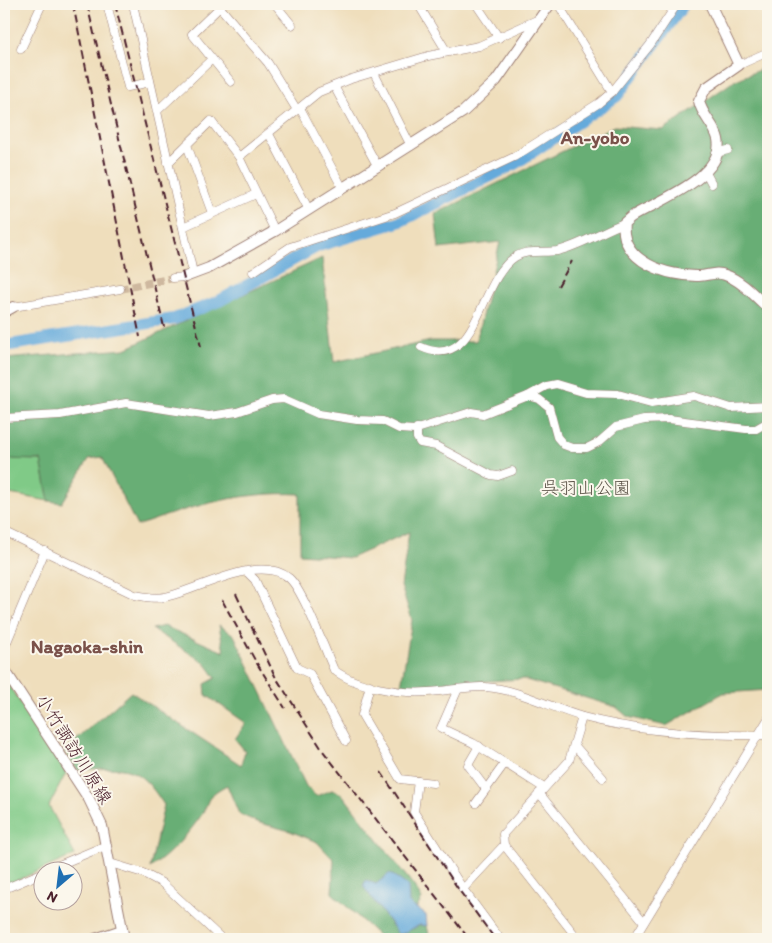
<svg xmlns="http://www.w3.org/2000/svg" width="772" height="943" viewBox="0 0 772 943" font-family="Itim,'Klee One',sans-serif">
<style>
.green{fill:#80ca87;stroke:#657459}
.forest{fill:#68ae74;stroke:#596650}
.water{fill:#65aadb;stroke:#586483}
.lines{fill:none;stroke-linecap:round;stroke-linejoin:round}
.river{stroke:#65aadb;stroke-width:12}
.street-tunnel{stroke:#ceb89f;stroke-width:8;stroke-dasharray:8 4;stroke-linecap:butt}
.street-casing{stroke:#9c7e74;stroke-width:9}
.secondary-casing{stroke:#9c7e74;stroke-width:12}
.street{stroke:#fff;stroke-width:8}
.secondary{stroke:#fff;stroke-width:10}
.rail{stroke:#4a1f2b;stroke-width:2;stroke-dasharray:8 4;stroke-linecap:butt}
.labels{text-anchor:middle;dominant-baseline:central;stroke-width:4;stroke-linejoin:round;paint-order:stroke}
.park-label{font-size:18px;fill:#5a5247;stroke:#fbf7ec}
.street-label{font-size:18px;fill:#4a1f2b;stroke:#fbf7ec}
.neighbourhood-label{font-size:19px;font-weight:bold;fill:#7a514a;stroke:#fbf7ec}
</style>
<rect width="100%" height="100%" fill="#fbf7ec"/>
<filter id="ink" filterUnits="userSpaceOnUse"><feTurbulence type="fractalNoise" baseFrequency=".02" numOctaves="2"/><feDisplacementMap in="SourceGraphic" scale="10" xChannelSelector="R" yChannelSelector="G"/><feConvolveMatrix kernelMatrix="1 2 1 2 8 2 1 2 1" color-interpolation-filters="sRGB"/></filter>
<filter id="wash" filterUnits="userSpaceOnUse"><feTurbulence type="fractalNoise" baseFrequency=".0096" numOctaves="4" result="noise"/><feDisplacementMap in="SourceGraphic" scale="20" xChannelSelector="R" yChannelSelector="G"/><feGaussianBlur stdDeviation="1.12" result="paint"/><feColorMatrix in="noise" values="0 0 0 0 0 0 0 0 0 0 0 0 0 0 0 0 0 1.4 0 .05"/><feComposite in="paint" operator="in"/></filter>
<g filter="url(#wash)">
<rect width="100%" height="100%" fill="#efdebc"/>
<g class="green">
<polygon points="4,459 41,460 49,501 4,493"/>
<polygon points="4,678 66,773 49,806 75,855 4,886"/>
</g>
<g class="forest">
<path d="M768,66V690L723,693L666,726L628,717L616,707L523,679L401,686L412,620L401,586L409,532L351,558L300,554V494C242,491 191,506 137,526L102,457L89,459L62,503L49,501L41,460L4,459V359L125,349L322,258L334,362L431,341H476L500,242L439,249L435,214L614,126L663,130L734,81Z"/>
<path d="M219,625L234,635L306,786L316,796L332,790L342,794L414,886L422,899L416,909L409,903L381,909L392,926L405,932L420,925L427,926L429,934L422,939H382L332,893L334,860L317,842L290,831L260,823L239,814L227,785C202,798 212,801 198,820C185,838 168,856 150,868L164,805C136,761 124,768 77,770L64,751L131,692L241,765L245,751L235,739L246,723L206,695L205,684L216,678L205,663L152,629L164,626L224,652Z"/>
</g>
<polygon class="water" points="390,873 408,886 409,903 426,915 427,926 420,925 399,935 363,886 366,880 376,884"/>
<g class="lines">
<polyline class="river" points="4,346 174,319 219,301 318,246 401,221 513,165 617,96 684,4"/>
</g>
</g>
<g filter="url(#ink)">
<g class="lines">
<polyline class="street-tunnel" points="120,289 173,278"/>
<g class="street-casing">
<g id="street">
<polyline points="107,4 128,87 150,82"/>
<polyline points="133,4 193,273"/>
<polyline points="217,4 268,63 297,110"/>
<polyline points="223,4 192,34 231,82"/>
<polyline points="275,4 292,25"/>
<polyline points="418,4 447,52"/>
<polyline points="476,4 499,38"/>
<polyline points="558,4 612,92"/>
<polyline points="21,49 42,4"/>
<polyline points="739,65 768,52"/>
<polyline points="374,73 411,146"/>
<polyline points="334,86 378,167"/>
<polyline points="300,108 343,189"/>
<polyline points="157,111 212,59"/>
<polyline points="269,134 309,210"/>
<polyline points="187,145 212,213"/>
<polyline points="716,153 728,150"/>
<polyline points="239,157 319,92 351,79 428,56 479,46 539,19"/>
<polyline points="168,163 211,121 239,157 275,231"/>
<polyline points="705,171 712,184"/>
<polyline points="183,227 256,194"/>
<polyline points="253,272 290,247 395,213 514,157 599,103 612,92 650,45 677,4"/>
<polyline points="173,278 185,277"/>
<polyline points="13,307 120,289"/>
<path d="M421,347C478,373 478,281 515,257C527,249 543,253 557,251C580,246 602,231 624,223"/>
<polyline points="528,396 546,386 556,384 586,393 618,394 651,403 694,396 731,408 768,406"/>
<polyline points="4,418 60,415 126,403 209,416 237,412 272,400 284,399 318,414 357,420 383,421 399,429 414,430 471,412 483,414 528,396 539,399 549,407 557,437 564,445 572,448 587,448 599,442 616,427 644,420 669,419 746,429 756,429 768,422"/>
<polyline points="417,428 417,438 420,443 436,446 491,475 498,476 512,471"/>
<path d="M4,532L135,595C145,597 154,599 165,597C197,591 258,553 289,578C303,590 325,650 334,670C356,687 400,694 428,692C447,691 467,686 485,687C519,689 551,708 583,717C643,733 707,736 768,735"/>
<polyline points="247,572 255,580 297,668 310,674 346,741"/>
<polyline points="4,649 45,551"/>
<polyline points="370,685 362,715 400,779 433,783"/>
<polyline points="458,689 441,728 473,743 544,788"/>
<polyline points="574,745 603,778"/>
<polyline points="479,746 468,765 486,789"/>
<polyline points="418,781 414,812 463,889"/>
<polyline points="539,793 644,922"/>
<polyline points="476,803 505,763"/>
<polyline points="110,863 143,873 162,883 222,939"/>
<polyline points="47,870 107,845"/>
<polyline points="4,889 42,873"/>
<polyline points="500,939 463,889 504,845"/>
<polyline points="578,939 504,845 503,834 569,761 582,717"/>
<polyline points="634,939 768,719"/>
</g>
</g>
<g class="secondary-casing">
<g id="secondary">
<path d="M710,4L739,65L706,88L699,101C702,116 715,125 718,139C726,177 655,202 631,217L624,223C619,261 668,277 699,276C708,276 716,271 725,275C741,280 756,297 768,308"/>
<polyline points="185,277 209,268 275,231 463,112 496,81 550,4"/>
<polyline points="4,312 13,307"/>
<polyline points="4,669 89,799 102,826 124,939"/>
<polyline points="95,939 122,930"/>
</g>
</g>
<use href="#street" class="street"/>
<use href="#secondary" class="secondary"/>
<g class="rail">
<polyline points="73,4 140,337"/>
<polyline points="87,4 164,327"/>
<polyline points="115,4 201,347"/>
<polyline points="558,286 572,261"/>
<polyline points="236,594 275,676 323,751 469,939"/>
<polyline points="222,600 256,662 285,708"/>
<polyline points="381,772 459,890 495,939"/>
</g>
</g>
</g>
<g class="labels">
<g class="park-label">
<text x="586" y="488">呉羽山公園</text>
</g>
<g class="street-label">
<text transform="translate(74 749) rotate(58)">小竹諏訪川原線</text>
</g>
<g class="neighbourhood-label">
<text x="595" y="137">An-yobo</text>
<text x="87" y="646">Nagaoka-shin</text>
</g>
</g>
<rect width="772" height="943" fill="none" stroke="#fbf7ec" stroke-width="20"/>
<g transform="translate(58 886) rotate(208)"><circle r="24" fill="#fbf7ec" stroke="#b4a19f"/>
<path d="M0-4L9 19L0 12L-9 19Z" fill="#1f6fb2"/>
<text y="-8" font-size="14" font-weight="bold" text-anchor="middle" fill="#4a1f2b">N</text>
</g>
</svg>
